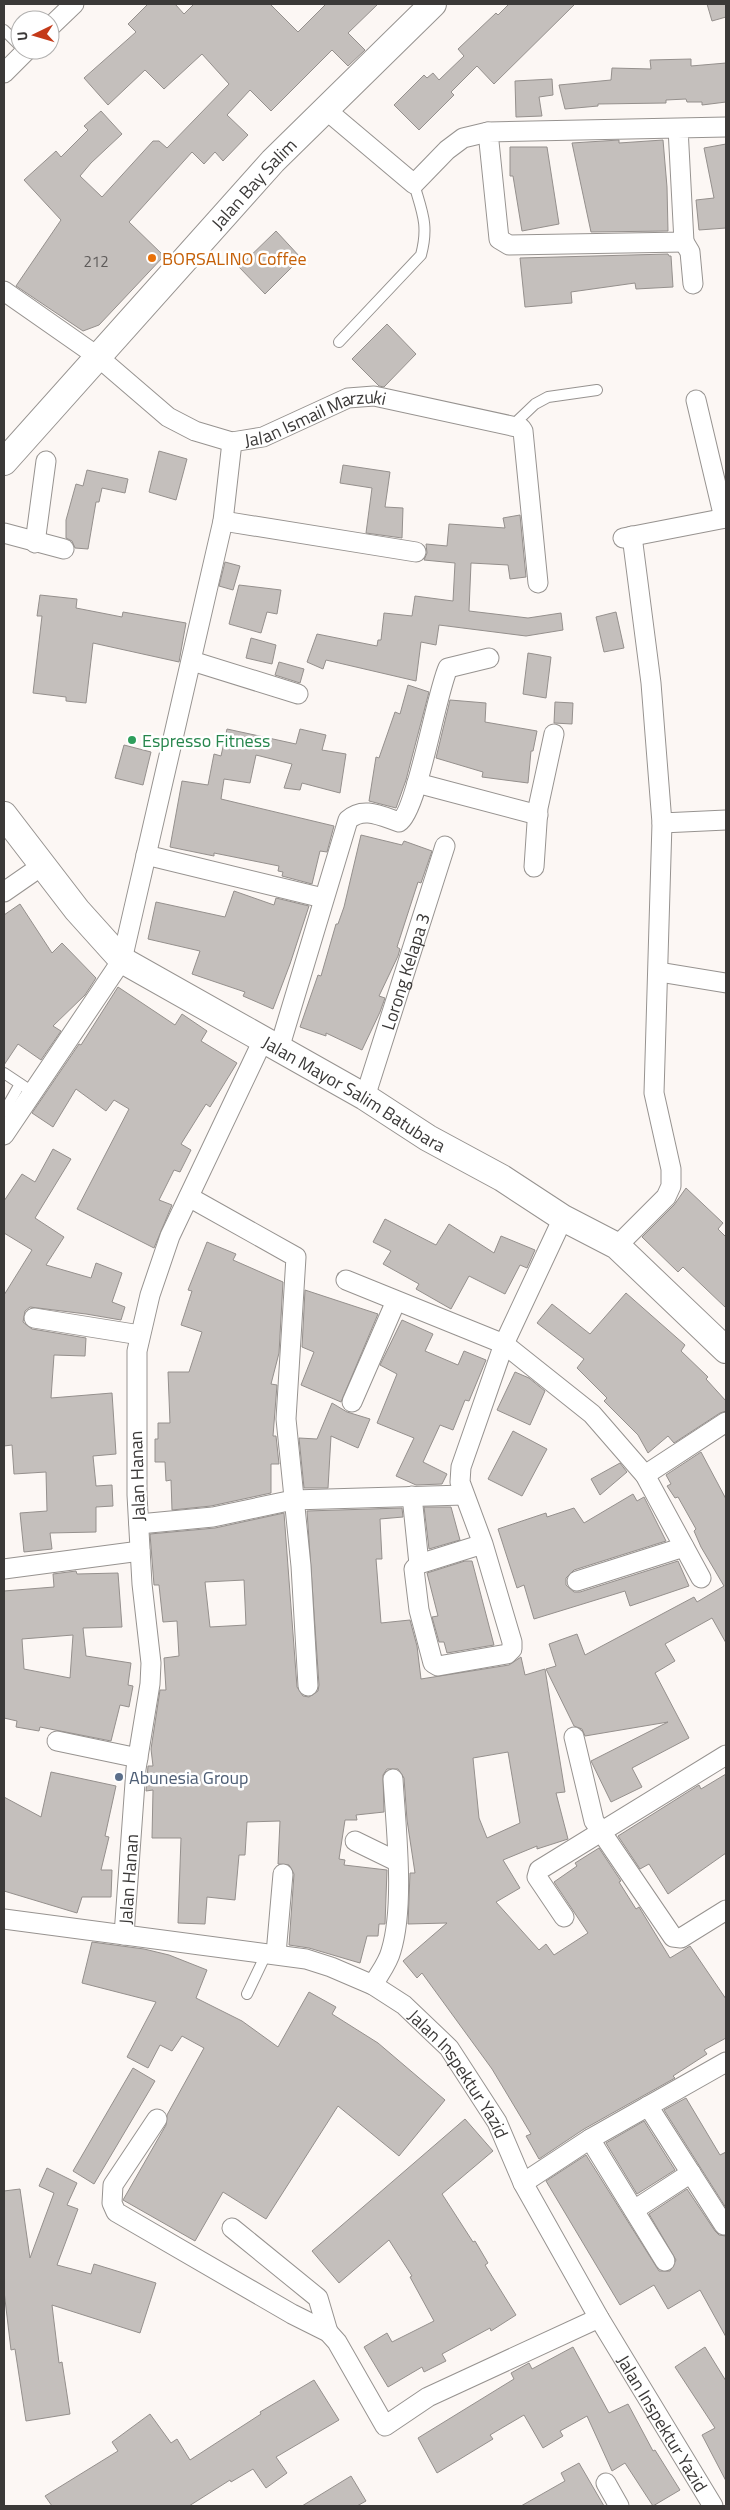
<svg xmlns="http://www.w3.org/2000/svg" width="730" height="2510" viewBox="0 0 730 2510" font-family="'Titillium Web',sans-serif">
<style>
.building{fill:#c4bfbc;stroke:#95908d;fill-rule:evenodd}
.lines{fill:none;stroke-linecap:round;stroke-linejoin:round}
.lane-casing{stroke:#979390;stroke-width:12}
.street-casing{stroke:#979390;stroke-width:21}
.secondary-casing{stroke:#979390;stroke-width:28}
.lane{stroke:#fff;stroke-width:10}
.street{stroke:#fff;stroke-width:19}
.secondary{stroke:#fff;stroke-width:26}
.food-dot{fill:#e8710a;stroke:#fff;stroke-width:2}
.leisure-dot{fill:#2e9e5b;stroke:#fff;stroke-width:2}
.service-dot{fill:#5c6f8a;stroke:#fff;stroke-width:2}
.labels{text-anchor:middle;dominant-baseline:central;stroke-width:5;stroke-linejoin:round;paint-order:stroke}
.number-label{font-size:15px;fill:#5d5a59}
.street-label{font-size:18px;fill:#3b3938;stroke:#fff}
.food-label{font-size:18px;fill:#c56008;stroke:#fff;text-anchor:start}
.leisure-label{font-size:18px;fill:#27864d;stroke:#fff;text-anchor:start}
.service-label{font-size:18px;fill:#4e5e75;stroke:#fff;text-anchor:start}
</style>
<rect width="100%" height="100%" fill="#fcf7f4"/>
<g class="building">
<polygon points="148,4 175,4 184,14 194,4 270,4 298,32 326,4 378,4 348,33 365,50 348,66 332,50 271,111 250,90 227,115 248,135 223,161 215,152 204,164 192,152 129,222 164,256 99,325 83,331 16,286 61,220 24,180 56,151 61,157 88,130 84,126 101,111 122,134 91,163 80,176 102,197 153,141 159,141 167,148 229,84 202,54 164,89 145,70 108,105 84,78 136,32 128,24"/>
<polygon points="509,4 575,4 494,84 477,66 451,92 454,95 419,130 394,105 424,75 427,78 433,73 439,80 464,56 458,49 496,13 498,15"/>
<polygon points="707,4 726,4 726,17 712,21"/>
<polygon points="691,59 691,66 726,63 726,102 702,105 702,102 687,102 686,99 666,100 666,103 598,104 598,106 565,109 559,85 611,80 612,68 651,69 650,60"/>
<polygon points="552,79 553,95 539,97 542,116 516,117 515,81"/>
<polygon points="619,140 619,143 663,140 667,187 668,231 591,232 572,143"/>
<polygon points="726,144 726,228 699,230 696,200 714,198 704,148"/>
<polygon points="510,147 547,147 559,224 522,231 513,176 510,176"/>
<polygon points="276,231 301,258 265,294 239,267"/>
<polygon points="668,254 669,256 671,256 673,287 636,289 635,283 571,292 572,303 525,307 520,258"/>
<polygon points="387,324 416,354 384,387 379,386 352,359"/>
<polygon points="159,451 187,459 176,500 149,492"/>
<polygon points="343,465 390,472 385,507 403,508 402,538 366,533 372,488 340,483"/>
<polygon points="87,470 128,479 125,493 102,488 99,502 96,502 88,549 75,548 72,541 66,538 66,520 76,484 83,486"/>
<polygon points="520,515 526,577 510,579 508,565 471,563 469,611 528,618 561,613 563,630 526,636 439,625 436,645 421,642 416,681 326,660 323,669 307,662 317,634 377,646 378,640 381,640 384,613 412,616 415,596 453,601 455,563 424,560 427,553 426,544 447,546 449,524 505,528 503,518"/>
<polygon points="225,562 240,566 233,590 219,586"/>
<polygon points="239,585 281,590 277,614 267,612 261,633 229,624"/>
<polygon points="40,595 77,599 76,608 122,617 123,612 186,623 179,662 93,643 86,703 66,701 66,697 33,693 42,616 37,616"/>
<polygon points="616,612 624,648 604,652 596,617"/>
<polygon points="251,638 276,645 272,664 246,658"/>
<polygon points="528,653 551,657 546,698 523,694"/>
<polygon points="279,662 304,669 300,683 275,675"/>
<polygon points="408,685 429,692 406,780 396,808 369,801 376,757 379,758 395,712 400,714"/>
<polygon points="450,700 486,703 485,722 537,731 533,751 531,751 528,783 482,777 483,772 436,758"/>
<polygon points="555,702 573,703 572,724 554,723"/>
<polygon points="227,729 296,744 300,729 326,735 322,750 346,754 340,793 302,783 300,790 284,788 292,764 256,755 250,783 224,779 221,799 334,826 327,852 320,851 312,884 282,876 283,872 278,871 279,866 214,853 214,856 170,847 182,781 208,785 214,754 221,756"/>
<polygon points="124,745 151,752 143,785 115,778"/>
<polygon points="361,835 402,845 404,841 432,851 421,883 418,882 397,947 400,949 398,956 379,996 385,998 380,1012 362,1050 326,1033 326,1036 300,1027 318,975 321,976 336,924 338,924 344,907"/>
<polygon points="234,891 274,905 276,898 309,906 290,964 273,1009 243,996 245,992 192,974 200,951 148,939 156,902 225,917"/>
<polygon points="20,904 52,953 62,943 96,978 85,995 53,1026 61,1031 41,1060 18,1044 4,1065 4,915"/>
<polygon points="118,987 175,1025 182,1014 207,1031 201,1041 237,1063 210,1107 206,1104 181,1144 191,1150 180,1172 174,1170 159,1200 172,1205 154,1248 77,1209 129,1109 114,1100 106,1111 76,1089 53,1127 32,1113 79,1044 81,1045"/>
<polygon points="53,1149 71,1159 35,1218 64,1237 46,1265 91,1278 96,1263 122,1273 112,1302 125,1307 121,1320 86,1314 30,1307 25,1311 23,1322 32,1329 86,1338 85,1356 54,1355 51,1398 112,1393 116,1454 93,1456 96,1486 112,1485 113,1506 96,1507 96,1532 50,1533 52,1549 24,1552 20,1513 47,1511 46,1472 14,1474 12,1445 4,1446 4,1295 32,1250 4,1233 4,1201 22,1174 35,1182"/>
<polygon points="686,1188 723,1223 718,1229 726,1237 726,1308 683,1267 678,1272 642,1237 674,1205"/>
<polygon points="385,1219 436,1245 449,1224 494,1253 501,1236 535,1250 527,1268 520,1265 505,1294 469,1276 451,1309 416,1289 419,1284 383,1264 391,1251 373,1242"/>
<polygon points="207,1242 236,1254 233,1260 283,1282 279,1353 271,1384 277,1385 273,1436 276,1436 279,1464 271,1464 271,1493 211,1506 172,1510 171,1480 166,1481 165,1462 155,1462 155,1439 158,1439 158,1423 170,1423 168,1372 189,1372 202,1332 181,1325 192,1291 188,1290"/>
<polygon points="305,1290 378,1314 341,1402 301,1385 314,1352 302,1347"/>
<polygon points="626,1293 685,1345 681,1351 708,1377 706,1379 726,1401 726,1411 720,1413 674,1443 668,1436 648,1453 638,1435 604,1401 607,1398 577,1368 584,1359 537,1323 552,1304 590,1334"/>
<polygon points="402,1320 433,1334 425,1351 458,1365 464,1351 486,1360 469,1401 465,1400 453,1430 440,1425 423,1462 447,1474 442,1484 416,1485 396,1476 414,1438 377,1423 397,1374 380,1365"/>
<polygon points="515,1372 529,1378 545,1391 530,1425 497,1410"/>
<polygon points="332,1403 347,1412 370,1419 358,1448 331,1436 328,1488 304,1488 299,1438 317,1439"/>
<polygon points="513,1431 547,1449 522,1496 488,1479"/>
<polygon points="701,1452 726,1499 726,1643 712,1618 665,1644 675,1661 655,1673 689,1738 632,1768 642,1787 611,1802 591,1761 668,1722 585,1736 582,1729 574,1726 546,1669 556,1666 549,1644 577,1634 585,1655 694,1597 697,1602 724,1586 701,1547 694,1531 696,1529 678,1497 675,1498 667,1486 671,1484 666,1475"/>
<polygon points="620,1463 627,1472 600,1495 591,1479"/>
<polygon points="633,1494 637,1501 644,1497 666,1541 574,1570 566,1578 566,1585 574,1592 580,1592 678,1561 689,1586 630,1606 625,1591 534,1619 524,1585 517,1588 498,1529 546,1513 547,1517 574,1508 584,1523"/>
<polygon points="424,1507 451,1507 460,1540 429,1549"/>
<path d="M402,1508L403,1517L380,1519L382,1559H376L381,1623L410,1620L417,1646L421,1679L509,1665L521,1657L525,1675L545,1669L565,1792L556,1793L568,1839L537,1849V1846L503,1860L520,1888L496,1902L539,1950L546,1944L554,1955L588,1933L554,1882L577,1866L575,1863L599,1848L621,1881L619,1882L636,1909L639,1907L670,1958L690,1946L726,1999V2038L704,2050L707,2054L673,2076L675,2078L584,2129L539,2159L526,2136L531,2134L492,2069L422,1973L417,1978L403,1961L447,1923L408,1924L410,1873H415L407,1820L404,1778L398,1769H387L383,1775L384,1812L356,1815L357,1820H345L339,1859L345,1860L344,1865L387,1870L385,1924H379L378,1936H367L360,1963L309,1948L289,1945L294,1874L289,1865L278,1864L280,1821L247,1822L245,1855H239L235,1900L207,1897L205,1924L178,1923L181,1838H152L153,1790L146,1791L148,1766H153L151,1749L160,1690H166L164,1658L179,1656L177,1621L163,1622L159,1585H154L150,1534L215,1528L284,1513L297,1687L303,1696L309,1697L318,1691L319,1685L307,1511ZM244,1580L246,1625L210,1627L205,1582ZM508,1752L520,1823L487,1838L479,1818L473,1758Z"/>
<polygon points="465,1561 472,1561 494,1645 447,1653 444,1642 439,1642 432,1617 438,1616 427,1573"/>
<path d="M76,1571L77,1574L118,1573L122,1627L83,1628L86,1656L131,1663L128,1685L133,1686L129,1707L120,1705L111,1741L40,1727L39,1731L16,1727L17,1721L4,1718V1591L54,1587L53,1574ZM73,1635L70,1678L24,1669L22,1639Z"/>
<polygon points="51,1772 116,1786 105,1836 109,1837 101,1870 112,1870 111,1897 82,1897 77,1913 4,1891 4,1797 41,1817"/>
<polygon points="726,1774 726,1853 668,1894 649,1864 640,1869 618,1836 699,1785 701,1789"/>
<polygon points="92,1942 144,1949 169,1955 207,1970 196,1998 242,2021 278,2047 309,1992 336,2007 332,2014 378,2043 445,2100 399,2156 338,2106 266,2219 223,2192 195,2241 123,2200 166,2125 167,2115 204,2048 182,2036 172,2051 160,2045 148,2068 127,2057 156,2002 82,1983"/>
<polygon points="133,2068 155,2081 94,2184 73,2171"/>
<polygon points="686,2098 720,2155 726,2152 726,2208 664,2110"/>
<polygon points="465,2119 493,2151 442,2194 473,2242 475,2241 488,2263 485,2265 516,2315 491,2331 490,2328 442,2354 446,2361 424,2372 422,2367 388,2387 364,2347 387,2333 392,2342 434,2321 410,2277 412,2276 389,2240 339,2283 312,2251"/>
<polygon points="644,2121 675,2170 637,2194 606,2143"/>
<polygon points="586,2155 659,2271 670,2271 676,2260 649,2214 687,2189 715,2231 719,2235 726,2236 726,2337 700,2290 668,2309 654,2285 620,2305 546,2181"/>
<polygon points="47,2168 77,2183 67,2205 78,2209 57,2265 91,2274 94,2264 156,2283 140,2333 52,2305 59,2363 62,2362 70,2414 26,2421 15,2349 11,2350 4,2291 4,2191 20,2189 30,2258 54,2193 39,2186"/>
<polygon points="573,2347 609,2413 628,2404 653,2451 655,2450 680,2490 653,2506 625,2463 612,2471 587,2416 560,2431 563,2436 543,2448 524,2415 490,2435 493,2439 437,2473 418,2438 514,2379 511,2373 529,2363 532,2369"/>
<polygon points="705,2347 726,2381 726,2481 702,2435 715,2428 675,2367"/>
<polygon points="314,2380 339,2420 276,2457 287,2473 266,2488 253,2469 231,2482 230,2480 189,2506 52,2506 45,2496 118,2451 112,2442 150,2414 171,2443 177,2439 190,2460 261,2414 260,2412"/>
<polygon points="579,2463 604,2506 521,2506 565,2481 561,2473"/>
<polygon points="351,2476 366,2501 357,2506 302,2506"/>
</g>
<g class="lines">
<g class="lane-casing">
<g id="lane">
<polyline points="4,30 20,46"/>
<path d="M339,342L421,255C429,225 422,212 414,184"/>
<polyline points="512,426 535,404 548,397 597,390"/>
<polyline points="4,1073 34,1093"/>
<polyline points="4,1112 20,1084"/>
<polyline points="247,1994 267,1952"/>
</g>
</g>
<g class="street-casing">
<g id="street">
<polyline points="50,27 74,4"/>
<polyline points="4,73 27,50"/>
<polyline points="325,109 414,184 447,150 463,138 488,132"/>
<polyline points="678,128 684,242 509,245 499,239 488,132 726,127"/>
<polyline points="684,242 690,252 693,284"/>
<path id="s1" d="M4,291L97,356L168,417L195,431L232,442L263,437L348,398L374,396L521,428L523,431L538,583"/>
<polyline points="696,400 724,518"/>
<polyline points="223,521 416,552"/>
<polyline points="4,533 64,549"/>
<polyline points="623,538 726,518"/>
<polyline points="35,543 46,461"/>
<polyline points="192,661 298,694"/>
<polyline points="417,783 538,815"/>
<polyline points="662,823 726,820"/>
<polyline points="146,855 323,898"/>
<polyline points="534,867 538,808 554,734"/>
<polyline points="4,892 43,865"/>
<polyline points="659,972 726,983"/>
<path d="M279,1049L348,820C363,806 381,816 399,822C417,812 436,694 448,668L489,658"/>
<path id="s2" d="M365,1097L445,846"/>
<polyline points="4,1135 122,960 223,521 232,442"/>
<polyline points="189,1197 296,1257 286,1419 301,1566 308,1686"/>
<polyline points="617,1246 666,1197 671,1186 671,1169 654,1093 662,823 651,683 632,536"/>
<polyline points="346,1280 504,1344 592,1414 645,1475 701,1578"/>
<polyline points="34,1318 140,1335"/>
<polyline points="352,1402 396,1301"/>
<polyline points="645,1475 726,1422"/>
<polyline points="412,1496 419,1564"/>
<polyline points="139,1524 213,1517 293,1500 464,1495"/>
<polyline points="483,1544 419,1564 414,1569 419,1610 433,1663 438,1666 507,1654 512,1649 512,1642 483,1544 460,1482 461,1467 504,1344 563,1218"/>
<polyline points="4,1569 140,1551"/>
<polyline points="577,1581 684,1547"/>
<polyline points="574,1737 594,1821 673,1937 681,1938 726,1910"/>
<polyline points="57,1741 138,1758"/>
<polyline points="355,1841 396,1861"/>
<polyline points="564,1917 537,1877 539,1870 726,1755"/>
<path id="s3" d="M4,1919L306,1959L331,1967L373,1985L404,2005L449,2048L497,2122L523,2183L599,2318L713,2506"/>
<path id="s4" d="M124,1935L136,1769L150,1684L151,1663L142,1584L137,1495V1351L150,1295L170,1236L263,1040"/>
<polyline points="276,1954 283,1874"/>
<path d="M373,1985C379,1974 388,1963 391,1951C405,1905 396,1829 393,1779"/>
<polyline points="648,2106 724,2225"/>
<polyline points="157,2119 113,2185 112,2203 116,2212 292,2314 328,2332 337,2342 385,2426 428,2397 599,2318"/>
<polyline points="590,2139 665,2261"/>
<polyline points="523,2183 590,2139 726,2062"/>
<polyline points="634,2210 691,2173"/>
<polyline points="232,2228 318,2298 328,2332"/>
<polyline points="606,2483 619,2506"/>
</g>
</g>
<g class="secondary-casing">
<g id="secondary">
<path id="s5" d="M4,462L273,161L433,4"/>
<path id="s6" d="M4,815L77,910L122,960L365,1097L428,1138L502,1178L563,1218L617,1246L726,1350"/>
</g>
</g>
<use href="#lane" class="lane"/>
<use href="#street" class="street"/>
<use href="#secondary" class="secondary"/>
</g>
<circle class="food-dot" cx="152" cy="258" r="5"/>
<circle class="leisure-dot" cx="132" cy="740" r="5"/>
<circle class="service-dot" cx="119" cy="1777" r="5"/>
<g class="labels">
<g class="number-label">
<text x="96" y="261">212</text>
</g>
<g class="street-label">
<text stroke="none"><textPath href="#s5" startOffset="374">Jalan Bay Salim</textPath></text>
<text stroke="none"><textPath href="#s1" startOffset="364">Jalan Ismail Marzuki</textPath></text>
<text stroke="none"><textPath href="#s2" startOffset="132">Lorong Kelapa 3</textPath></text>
<text stroke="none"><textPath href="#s6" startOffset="455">Jalan Mayor Salim Batubara</textPath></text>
<text transform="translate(137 1476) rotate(-92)">Jalan Hanan</text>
<text stroke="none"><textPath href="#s4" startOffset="56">Jalan Hanan</textPath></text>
<text stroke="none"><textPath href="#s3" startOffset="502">Jalan Inspektur Yazid</textPath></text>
<text stroke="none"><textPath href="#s3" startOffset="908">Jalan Inspektur Yazid</textPath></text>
</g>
<g class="food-label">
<text x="162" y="258">BORSALINO Coffee</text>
</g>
<g class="leisure-label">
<text x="142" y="740">Espresso Fitness</text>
</g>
<g class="service-label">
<text x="129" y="1777">Abunesia Group</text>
</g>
</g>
<rect width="730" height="2510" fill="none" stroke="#3b3938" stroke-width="10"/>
<g transform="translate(35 35) rotate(265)"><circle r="24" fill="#ffffff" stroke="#b1b0af"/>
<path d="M0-4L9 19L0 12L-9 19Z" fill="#c43a19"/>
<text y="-8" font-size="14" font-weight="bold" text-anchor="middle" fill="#3b3938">U</text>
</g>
</svg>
